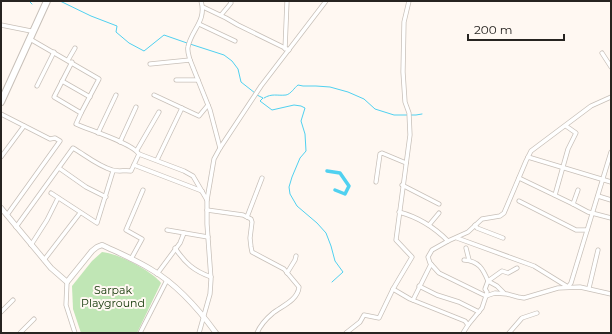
<svg xmlns="http://www.w3.org/2000/svg" width="612" height="334" viewBox="0 0 612 334" font-family="Montserrat,sans-serif">
<style>
.green{fill:#c0e6b5}
.lines{fill:none;stroke-linecap:round;stroke-linejoin:round}
.stream{stroke:#50d1f0;stroke-width:1}
.canal{stroke:#50d1f0;stroke-width:3.5}
.minor-casing{stroke:#c8c0b9;stroke-width:5}
.tertiary-casing{stroke:#c8c0b9;stroke-width:6}
.trunk-casing{stroke:#c8c0b9;stroke-width:8}
.minor{stroke:#fff;stroke-width:3.5}
.tertiary{stroke:#fff;stroke-width:4.5}
.trunk{stroke:#fff;stroke-width:6}
.labels{text-anchor:middle;dominant-baseline:central;stroke-width:4;stroke-linejoin:round;paint-order:stroke}
.park-label{font-size:11px;fill:#0d3200;stroke:#fff8f2}
</style>
<rect width="100%" height="100%" fill="#fff8f2"/>
<path class="green" d="M102,252C117,253 152,271 161,283L137,333H81L73,309L72,286L92,261Z"/>
<g class="lines">
<g class="stream">
<polyline points="29,1 32,4"/>
<polyline points="60,1 91,16 117,26 116,32 129,43 144,51 164,35 187,43"/>
<polyline points="190,44 224,55 232,61 238,69 241,82 255,93"/>
<polyline points="257,95 263,98 260,101 272,110 294,105 301,106 305,108 301,121 305,134 306,151 300,158 292,177 289,187 290,194 297,206 317,223 326,233 331,246 335,261 343,272 332,282"/>
<path d="M264,98C272,93 277,96 286,95C291,94 294,88 298,85L303,86H316L330,87L348,92L364,99L375,109L394,115H416L422,114"/>
</g>
<polyline class="canal" points="327,171 340,173 349,186 345,194 335,190"/>
<g class="minor-casing">
<g id="minor">
<path d="M201,1C207,21 191,30 188,47C187,51 189,56 190,60L210,110L220,148"/>
<polyline points="203,7 226,18 238,25 289,50"/>
<polyline points="221,15 231,3 230,1"/>
<polyline points="199,24 235,41"/>
<polyline points="1,25 31,31"/>
<polyline points="30,39 99,79 81,113"/>
<polyline points="285,49 287,1"/>
<polyline points="602,53 611,67"/>
<polyline points="68,60 75,48"/>
<path d="M72,62L54,97L81,113L76,124C89,130 132,143 139,154"/>
<polyline points="150,64 190,60"/>
<polyline points="176,80 198,80"/>
<polyline points="62,81 90,97"/>
<polyline points="37,86 54,52"/>
<polyline points="154,95 199,116 208,105"/>
<polyline points="1,114 50,139 55,138 60,141 7,215"/>
<polyline points="98,133 116,95"/>
<polyline points="120,142 136,107"/>
<polyline points="137,150 159,112"/>
<polyline points="1,157 24,126"/>
<polyline points="528,157 611,182"/>
<polyline points="157,160 182,108"/>
<polyline points="134,165 202,191"/>
<polyline points="59,168 86,187 106,197"/>
<polyline points="519,178 573,204 588,212 611,218"/>
<polyline points="376,182 380,154 382,153 406,163"/>
<polyline points="402,185 439,204"/>
<polyline points="51,193 97,223 113,171"/>
<polyline points="555,195 568,149 576,133 566,126"/>
<polyline points="598,196 611,200"/>
<polyline points="519,201 576,230 587,230"/>
<polyline points="573,204 578,190"/>
<path d="M207,210L243,215L251,219L252,222L250,238L251,247L252,252L284,269L299,287C298,300 282,306 273,313C267,318 260,326 257,333"/>
<path d="M399,212C418,217 434,227 448,241L432,250L428,257L430,263L439,273L486,296L482,308L468,325"/>
<polyline points="247,217 262,178"/>
<polyline points="429,225 439,213"/>
<polyline points="475,225 477,228 503,238"/>
<path d="M16,227L73,148C85,155 98,166 112,170C118,172 125,170 131,171L139,154L184,171L193,176L207,200"/>
<polyline points="167,230 208,237"/>
<polyline points="457,238 534,266 568,287 571,283 611,152"/>
<polyline points="448,241 468,232 482,219 500,216 504,213 526,161 531,151 591,106 611,97"/>
<polyline points="31,245 47,220 58,198"/>
<path d="M175,248C185,263 194,271 211,277"/>
<polyline points="466,248 469,260"/>
<polyline points="131,259 142,239 126,230 143,190"/>
<polyline points="44,260 80,213"/>
<path d="M464,260C479,261 483,269 488,281L485,289L487,292L486,296"/>
<polyline points="287,273 295,260 296,256"/>
<polyline points="157,274 180,243 184,233"/>
<polyline points="67,282 66,305 75,333"/>
<polyline points="419,286 437,295 459,302 479,312"/>
<polyline points="589,288 598,250"/>
<polyline points="393,289 410,299 465,321 468,325 463,333"/>
<polyline points="504,293 497,286 488,281 502,271 508,273 517,268"/>
<polyline points="486,296 495,293 507,294 518,297 524,298 558,288 580,287 611,294"/>
<polyline points="413,300 431,264"/>
<polyline points="1,312 13,300"/>
<polyline points="20,333 34,319"/>
<polyline points="140,333 167,280"/>
<polyline points="199,333 210,294 211,279 207,224 207,200 214,159 220,148 261,86 326,1"/>
<polyline points="346,333 360,322 364,315 379,318 393,289 412,257 396,240 410,135 409,113 405,102 403,72 404,22 409,1"/>
<polyline points="509,333 522,318 537,313"/>
</g>
</g>
<g class="tertiary-casing">
<path id="tertiary" d="M1,208L51,268L67,282L92,251L97,247L102,245C119,253 136,260 152,270C176,284 200,311 216,333"/>
</g>
<g class="trunk-casing">
<polyline id="trunk" points="1,102 47,1"/>
</g>
<use href="#minor" class="minor"/>
<use href="#tertiary" class="tertiary"/>
<use href="#trunk" class="trunk"/>
</g>
<g class="labels">
<g class="park-label">
<text x="113" y="290">Sarpak<tspan x="113" dy="13">Playground</tspan></text>
</g>
</g>
<rect width="612" height="334" fill="none" stroke="#272421" stroke-width="4"/>
<path d="M468 34v6h96v-6" fill="none" stroke="#272421" stroke-width="2"/>
<text x="474" y="34" font-size="12" fill="#272421" stroke="#fff8f2" stroke-width="3" paint-order="stroke">200 m</text>
</svg>
